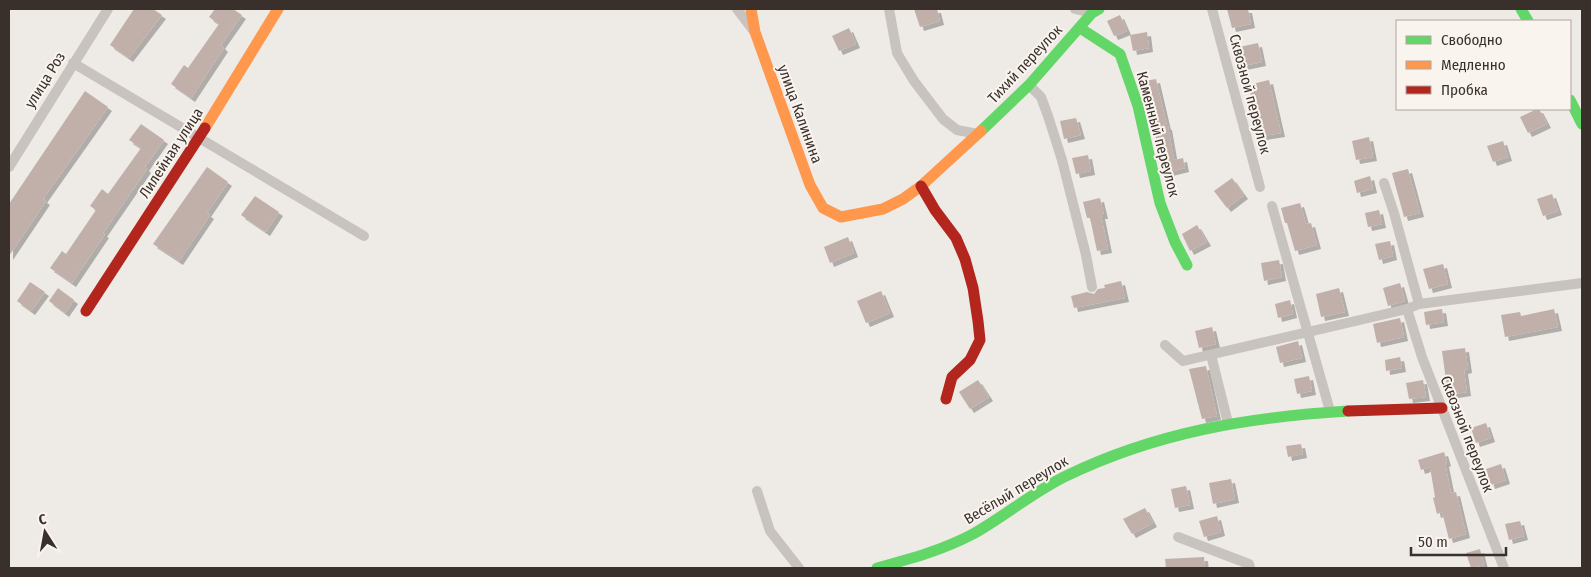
<svg xmlns="http://www.w3.org/2000/svg" width="1591" height="577" viewBox="0 0 1591 577" font-family="'Fira Sans Condensed',sans-serif">
<style>
.building{fill:#c0b0a9;filter:url(#shadow)}
.lines{fill:none;stroke-linecap:round;stroke-linejoin:round}
.street{stroke:#c8c3be;stroke-width:10}
.fast{stroke:#63d668;stroke-width:11}
.slow{stroke:#ff974d;stroke-width:11}
.jam{stroke:#b3261e;stroke-width:11}
.labels{text-anchor:middle;dominant-baseline:central;stroke-width:4;stroke-linejoin:round;paint-order:stroke}
.street-label{font-size:15px;fill:#39302c;stroke:#faf4ee}
</style>
<defs>
<filter id="shadow"><feDropShadow dx="4" dy="4" stdDeviation="0" flood-color="#0004"/></filter>
</defs>
<rect width="100%" height="100%" fill="#eeeae6"/>
<g class="building">
<polygon points="134,9 153,9 162,15 129,58 110,45"/>
<polygon points="215,9 233,9 242,15 221,45 224,48 191,98 171,84 184,65 188,68 219,24 209,17"/>
<polygon points="914,9 937,9 940,21 920,27"/>
<polygon points="1227,9 1248,9 1251,24 1232,28"/>
<polygon points="1120,15 1127,31 1114,36 1107,21"/>
<polygon points="849,28 856,44 839,51 832,36"/>
<polygon points="1147,32 1149,48 1133,51 1130,35"/>
<polygon points="1258,43 1262,62 1243,66 1239,47"/>
<polygon points="1156,79 1167,126 1168,126 1174,160 1183,158 1185,168 1165,173 1147,104 1140,82"/>
<polygon points="1269,80 1281,133 1262,136 1256,103 1253,103 1248,85"/>
<polygon points="85,91 108,107 43,199 46,201 9,256 9,204"/>
<polygon points="1537,109 1539,109 1547,124 1528,133 1520,117"/>
<polygon points="1076,118 1081,135 1064,139 1060,121"/>
<polygon points="141,124 164,140 145,167 147,169 103,233 105,234 72,283 50,268 62,251 66,254 96,210 90,206 102,189 108,194 141,148 129,140"/>
<polygon points="1369,137 1373,157 1356,160 1352,141"/>
<polygon points="1503,141 1508,157 1493,162 1487,146"/>
<polygon points="1088,155 1091,171 1076,174 1072,158"/>
<polygon points="207,167 228,182 207,213 210,215 179,261 153,244"/>
<polygon points="1408,169 1420,213 1404,217 1392,173"/>
<polygon points="1370,176 1373,189 1357,193 1354,181"/>
<polygon points="1232,178 1244,195 1227,208 1214,191"/>
<polygon points="1552,194 1558,211 1543,216 1537,199"/>
<polygon points="255,196 279,212 266,232 241,215"/>
<polygon points="1100,198 1104,215 1101,215 1108,249 1097,251 1090,218 1087,218 1083,202"/>
<polygon points="1300,203 1306,224 1311,223 1317,245 1295,251 1287,223 1285,223 1281,208"/>
<polygon points="1379,210 1382,224 1368,227 1365,213"/>
<polygon points="1197,225 1207,242 1190,251 1182,234"/>
<polygon points="848,237 854,253 830,263 824,247"/>
<polygon points="1390,241 1393,256 1379,260 1375,244"/>
<polygon points="1279,260 1282,277 1264,281 1261,263"/>
<polygon points="1443,264 1448,284 1429,289 1423,269"/>
<polygon points="1121,281 1125,298 1074,308 1071,296 1087,292 1094,294 1098,289 1105,288 1104,285"/>
<polygon points="30,282 45,292 31,311 17,301"/>
<polygon points="1400,283 1405,301 1388,306 1383,288"/>
<polygon points="58,288 74,300 65,313 49,301"/>
<polygon points="1339,288 1345,312 1321,317 1316,294"/>
<polygon points="881,291 890,313 866,323 857,301"/>
<polygon points="1290,300 1293,314 1278,318 1275,304"/>
<polygon points="1442,309 1444,322 1426,325 1424,312"/>
<polygon points="1554,309 1558,327 1505,337 1501,315 1520,312 1521,316"/>
<polygon points="1400,318 1404,337 1377,343 1373,324"/>
<polygon points="1212,327 1216,344 1199,348 1195,331"/>
<polygon points="1298,341 1302,358 1280,363 1276,347"/>
<polygon points="1465,348 1468,369 1464,370 1467,392 1448,395 1442,351"/>
<polygon points="1400,357 1402,368 1386,371 1385,360"/>
<polygon points="1206,366 1217,416 1202,419 1189,369"/>
<polygon points="1309,376 1312,391 1297,394 1294,379"/>
<polygon points="978,380 989,397 970,409 959,392"/>
<polygon points="1423,380 1426,397 1409,399 1406,383"/>
<polygon points="1486,423 1491,438 1476,443 1471,428"/>
<polygon points="1301,444 1303,454 1288,457 1286,446"/>
<polygon points="1444,452 1447,462 1445,463 1451,493 1456,492 1466,534 1449,539 1442,512 1437,514 1433,498 1435,497 1430,467 1421,470 1418,460"/>
<polygon points="1501,464 1506,480 1491,485 1486,469"/>
<polygon points="1231,479 1235,499 1213,504 1209,483"/>
<polygon points="1186,486 1190,505 1175,508 1171,489"/>
<polygon points="1145,508 1153,523 1132,534 1123,519"/>
<polygon points="1217,516 1221,532 1204,537 1199,521"/>
<polygon points="1520,521 1524,536 1509,540 1505,524"/>
<polygon points="1480,549 1484,565 1471,568 1466,553"/>
<polygon points="1204,557 1205,568 1166,568 1165,559"/>
</g>
<g class="lines">
<g class="street">
<polyline points="737,9 753,30"/>
<polyline points="889,9 897,53 914,81 943,119 957,130 978,134"/>
<polyline points="1075,9 1092,13"/>
<polyline points="1212,9 1260,187"/>
<polyline points="73,63 364,236"/>
<polyline points="1029,85 1041,97 1048,116 1062,160 1086,255 1092,287"/>
<polyline points="9,167 108,9"/>
<polyline points="1384,183 1394,213 1419,304"/>
<polyline points="1272,206 1330,411"/>
<polyline points="1407,309 1422,357 1504,568"/>
<polyline points="1165,345 1183,361 1407,309 1419,304 1582,283"/>
<polyline points="1211,355 1228,423"/>
<polyline points="757,491 770,531 799,568"/>
<polyline points="1178,537 1249,564 1250,568"/>
</g>
<g class="fast">
<polyline points="1521,9 1528,21"/>
<polyline points="1080,28 1120,54 1138,106 1160,203 1175,242 1187,265"/>
<polyline points="1570,100 1582,124"/>
<polyline points="981,131 1029,85 1092,13 1099,9"/>
<path d="M877,568C910,559 943,550 973,534C1005,516 1033,492 1066,476C1157,432 1249,417 1348,411"/>
</g>
<g class="slow">
<polyline points="751,9 755,32 810,185 823,208 841,217 883,209 903,199 921,186 981,131"/>
<polyline points="205,128 278,9"/>
</g>
<g class="jam">
<polyline points="921,186 935,210 956,238 965,259 973,288 978,321 980,340 970,360 952,377 946,399"/>
<polyline points="86,311 205,128"/>
<polyline points="1348,411 1442,408"/>
</g>
</g>
<g class="labels">
<g class="street-label">
<text transform="translate(1025 64) rotate(-47)">Тихий переулок</text>
<text transform="translate(45 80) rotate(-58)">улица Роз</text>
<text transform="translate(1250 94) rotate(75)">Сквозной переулок</text>
<text transform="translate(800 114) rotate(70)">улица Калинина</text>
<text transform="translate(1158 134) rotate(75)">Каменный переулок</text>
<text transform="translate(171 153) rotate(-57)">Лилейная улица</text>
<text transform="translate(1467 434) rotate(69)">Сквозной переулок</text>
<text transform="translate(1016 490) rotate(-31)">Весёлый переулок</text>
</g>
</g>
<rect width="1591" height="577" fill="none" stroke="#39302c" stroke-width="20"/>
<rect x="1396" y="20" width="175" height="90" fill="#faf4ee" stroke="#ada6a0"/>
<rect x="1406" y="36" width="25" height="8" fill="#63d668" stroke="#ada6a0"/>
<text x="1441" y="45" font-size="15" fill="#39302c">Свободно</text>
<rect x="1406" y="61" width="25" height="8" fill="#ff974d" stroke="#ada6a0"/>
<text x="1441" y="70" font-size="15" fill="#39302c">Медленно</text>
<rect x="1406" y="86" width="25" height="8" fill="#b3261e" stroke="#ada6a0"/>
<text x="1441" y="95" font-size="15" fill="#39302c">Пробка</text>
<g transform="translate(45 532) rotate(349)" stroke="#faf4ee" stroke-width="4" paint-order="stroke">
<path d="M0-4L9 19L0 12L-9 19Z" fill="#39302c"/>
<text y="-8" font-size="14" font-weight="bold" text-anchor="middle" fill="#39302c">С</text>
</g>
<path d="M1411 547v8h95v-8" fill="none" stroke="#39302c" stroke-width="2.5"/>
<text x="1418" y="547" font-size="15" fill="#39302c" stroke="#faf4ee" stroke-width="4" paint-order="stroke">50 m</text>
</svg>
